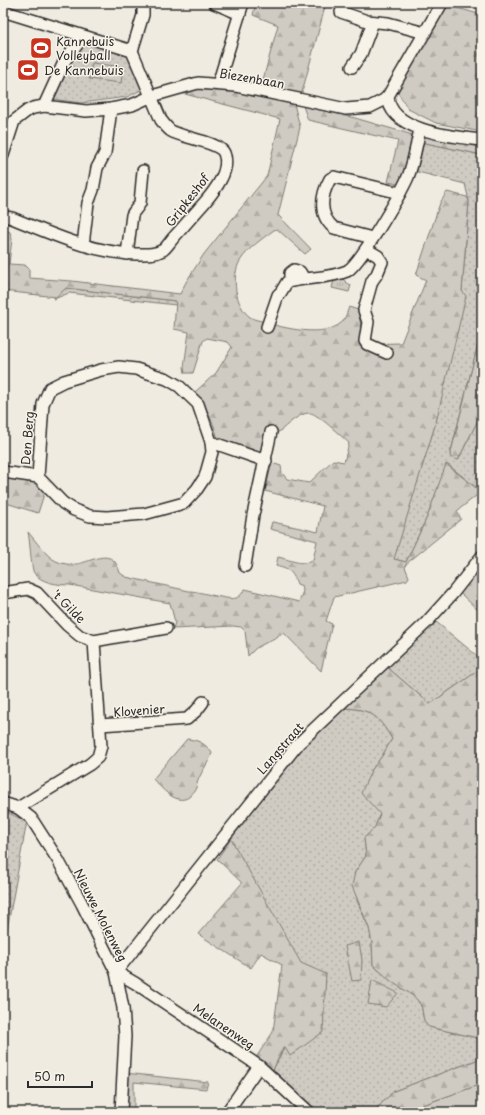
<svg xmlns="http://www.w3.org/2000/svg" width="485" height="1115" viewBox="0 0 485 1115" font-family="'Playpen Sans',sans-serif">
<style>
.grass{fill:url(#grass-dots);stroke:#7d7b76}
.forest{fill:url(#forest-firs);stroke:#7d7b76}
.park{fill:url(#park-tufts);stroke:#7d7b76}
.garden{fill:#cfcbc2;stroke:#7d7b76}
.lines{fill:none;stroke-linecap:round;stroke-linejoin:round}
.minor-casing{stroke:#2b2b2b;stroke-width:14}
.minor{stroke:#f7f3e8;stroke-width:11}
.labels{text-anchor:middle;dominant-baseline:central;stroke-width:3;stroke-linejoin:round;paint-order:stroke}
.poi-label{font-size:12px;fill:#2b2b2b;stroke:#f7f3e8;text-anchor:start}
.street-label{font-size:12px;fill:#2b2b2b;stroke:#f7f3e8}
</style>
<defs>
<pattern id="grass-dots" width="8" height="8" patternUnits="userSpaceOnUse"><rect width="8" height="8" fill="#cfcbc2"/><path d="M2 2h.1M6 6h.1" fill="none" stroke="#b2aea7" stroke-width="1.8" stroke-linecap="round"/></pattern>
<pattern id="forest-firs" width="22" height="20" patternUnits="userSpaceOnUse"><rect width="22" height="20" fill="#cfcbc2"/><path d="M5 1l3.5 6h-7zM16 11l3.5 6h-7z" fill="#b2aea7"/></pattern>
<pattern id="park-tufts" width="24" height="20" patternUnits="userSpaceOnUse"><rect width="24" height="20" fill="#cfcbc2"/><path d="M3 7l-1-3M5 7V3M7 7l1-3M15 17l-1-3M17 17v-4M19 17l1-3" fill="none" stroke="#b2aea7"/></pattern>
</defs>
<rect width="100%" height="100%" fill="#efebe0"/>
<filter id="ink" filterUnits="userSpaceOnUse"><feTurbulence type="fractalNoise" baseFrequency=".025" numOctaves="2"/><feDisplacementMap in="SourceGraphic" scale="8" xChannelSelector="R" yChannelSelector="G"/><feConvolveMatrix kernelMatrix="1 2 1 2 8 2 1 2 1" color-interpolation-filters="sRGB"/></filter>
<g filter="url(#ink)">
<g class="grass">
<path d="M89,42L124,52L133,59L143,89L127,97L81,103L52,99C62,78 70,57 89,42Z"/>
<polygon points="421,142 482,155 482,328 450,455 458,460 482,412 482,492 447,464 428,515 406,562 393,559 436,422 462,291 469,201 465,184 414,171 419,161"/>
<polygon points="66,288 176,301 176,305 69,293 54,299 54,296 56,297"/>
<polygon points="435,621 482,660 482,668 430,704 387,667"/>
<path d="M344,708C372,709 378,716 392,739L382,756L371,771L380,814L375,827L364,838L366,856L355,872L357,901L369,928L372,943L373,965C379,970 385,976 391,981C400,988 412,993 419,1002C425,1010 420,1020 429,1027L482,1039V1058L394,1091L373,1112H317L272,1072L285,1046L296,969L231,839L267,792L308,742Z"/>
<polygon points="3,811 27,821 7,930 3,930"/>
</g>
<g class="forest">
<polygon points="256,3 319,3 319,6 325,7 301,96 261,87 278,25 253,15"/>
<polygon points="447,5 482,15 482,132 436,123 408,109 397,91"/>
<path d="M212,87L227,88L294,104L300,127L278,215L311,249L305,254L277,229L274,230C262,239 248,248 240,261C231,276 235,306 250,317C254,320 260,320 264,322C283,328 324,338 341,323C345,320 347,312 349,307L358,310L364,344L401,343L426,280L416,275L440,203L447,192L467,197L469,201L462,291L466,296L436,422L394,559L406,562L428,515L446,464L481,492L457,511L461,519L406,564L405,567L409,577L407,580L334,597L326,621L332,624L321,671L284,633L256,648L248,656L245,631L241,627L233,626L173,629L175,622L170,603L70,585C59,585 41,583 34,573C31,568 30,540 28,532C35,540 46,556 56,561C62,564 71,565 77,564C94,561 113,546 120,573L126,577L189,591C200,591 229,601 236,598C240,597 243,592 245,589L299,602L303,591L302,586L297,584C292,570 289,570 276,566L278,557C288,559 304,567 313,560L317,541L270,529L272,522H273L318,532L323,506L265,491L272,463L281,466L282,473L287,479L309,483L333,460L344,462L349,443C342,437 317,413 310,413C300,412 286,426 279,432L270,431L264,454L220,446C215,427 208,406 194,393L216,373L232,347L228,342L207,338L203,341L193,373H185L184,367L189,332L174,329L176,301L66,288L56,297L3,291V229L10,232L12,239L9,264L25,265L29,269V278L72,281L180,294L186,282L204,254L267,176L280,119L181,93L197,89Z"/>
<polygon points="303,106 355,118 413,135 405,167 398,184 388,182 398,141 308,120"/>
<polygon points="423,133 482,145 482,155 421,142"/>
<polygon points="482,328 482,412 458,460 452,458 450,456"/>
<polygon points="3,476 38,483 45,491 38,513 3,502"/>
<polygon points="482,565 482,588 480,591 482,593 482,614 460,593"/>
<path d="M387,667L430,704L482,668V1039L429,1027C420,1020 425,1010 419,1002C412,993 400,988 391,981C385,976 379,970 373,965L372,943L369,928L352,886L355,872L366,856L364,838L375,827L380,814L361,793L371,771L382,756L392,739C378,716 372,709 344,708Z"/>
<path d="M187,739C198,740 205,743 212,753C209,762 203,769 199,778C197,782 197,786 195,790C182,812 163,790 153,779Z"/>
<polygon points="231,839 301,963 326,974 323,1032 290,1056 284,1046 272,1072 255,1059 273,1032 282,965 261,953 251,968 198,934 242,883 217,859"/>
<polygon points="359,942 362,960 361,980 352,981 345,946"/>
<polygon points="372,980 398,993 386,1007 368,1004"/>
<polygon points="482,1058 482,1084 403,1112 373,1112 394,1091"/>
<polygon points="125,1073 208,1082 206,1089 134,1082 134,1112 124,1112"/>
</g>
<polygon class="park" points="343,279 347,283 351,285 349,292 332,288 334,280"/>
<g class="garden">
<polygon points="92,63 123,67 121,83 89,79"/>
<polygon points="482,1084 482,1112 403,1112"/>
</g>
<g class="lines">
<g class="minor-casing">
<g id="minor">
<polyline points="214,3 240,14"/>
<path d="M3,11L132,51L161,120C164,124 167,128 171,131C183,138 219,142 224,153C231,170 215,190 205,202C195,213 185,225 175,236C171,240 167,247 163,250C154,255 146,254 136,254C92,253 52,234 12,218L3,216"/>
<polyline points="341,12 367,21 388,23 425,33"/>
<polyline points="132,51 143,15 143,3"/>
<polyline points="352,67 361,54 373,22"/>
<polyline points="218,84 243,3"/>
<path d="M388,96C389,132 456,137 482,140"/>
<polyline points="44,106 65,60 83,37"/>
<polyline points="3,155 14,121 27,111 33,108 44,106 86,111 111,109 132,105 152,96 198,83 236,86 346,109 370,107 384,100 388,96 442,3"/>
<path d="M372,238L334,228C318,215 321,195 330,179L334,177L400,193"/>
<polyline points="83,245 88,203 93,190 97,168 105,153 111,109"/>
<polyline points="366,249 378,256 382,262 377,274 372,281 364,310 368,322 365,341 367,344 387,353"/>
<path d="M127,254L132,215C134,210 138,208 140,203L143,171"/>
<polyline points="290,281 290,273 294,270 300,272 304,279"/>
<path d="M267,327L278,295L281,292L287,282C307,277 328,279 347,271C360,264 401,193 408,177C414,162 416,145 420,130"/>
<polyline points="211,442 266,461"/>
<polyline points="3,472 38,477 63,503 74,510 90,516 107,517 144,514 184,503 197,489 205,477 212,452 211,442 198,404 179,386 167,379 136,369 119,367 101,370 64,381 50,388 43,404 38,477"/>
<polyline points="245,566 253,515 271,432"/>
<polyline points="3,593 28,589 37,593 67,625 80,636 94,641"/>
<polyline points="100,725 187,719 197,710 203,702"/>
<polyline points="3,803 18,808 31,818 58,860 82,904 116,972 123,1008 125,1036 121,1112"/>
<polyline points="18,808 90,764 98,757 101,746 94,641 166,628"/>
<polyline points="116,972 298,744 426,623 453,593 482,556"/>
<polyline points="116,972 135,983 259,1066 309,1112"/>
<polyline points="227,1112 259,1066"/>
</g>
</g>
<use href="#minor" class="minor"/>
</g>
</g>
<defs>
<g id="stadium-square" transform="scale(1.15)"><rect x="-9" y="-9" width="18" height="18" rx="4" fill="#c8321e" stroke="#f7f3e8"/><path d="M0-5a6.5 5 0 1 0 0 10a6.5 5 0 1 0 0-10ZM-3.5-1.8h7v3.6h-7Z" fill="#fff"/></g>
</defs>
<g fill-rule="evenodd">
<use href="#stadium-square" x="41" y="48"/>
<use href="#stadium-square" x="28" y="70"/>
</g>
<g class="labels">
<g class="poi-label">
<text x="56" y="41">Kannebuis<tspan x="56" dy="14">Volleyball</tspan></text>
<text x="44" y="70">De Kannebuis</text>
</g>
<g class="street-label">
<text transform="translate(252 78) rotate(10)">Biezenbaan</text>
<text transform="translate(187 200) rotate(-52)">Gripkeshof</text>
<text transform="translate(27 438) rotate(-86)">Den Berg</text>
<text transform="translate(69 606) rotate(45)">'t Gilde</text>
<text transform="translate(139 710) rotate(-4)">Klovenier</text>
<text transform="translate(280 748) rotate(-49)">Langstraat</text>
<text transform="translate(101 915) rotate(63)">Nieuwe Molenweg</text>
<text transform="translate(224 1026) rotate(34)">Melanenweg</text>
</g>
</g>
<rect width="485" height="1115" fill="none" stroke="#f7f3e8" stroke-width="16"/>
<rect x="8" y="8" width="469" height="1099" fill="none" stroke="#2b2b2b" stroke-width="1.5" filter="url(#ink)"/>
<path d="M28 1081v6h64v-6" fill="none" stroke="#2b2b2b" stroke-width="2"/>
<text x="34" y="1081" font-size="12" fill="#2b2b2b" stroke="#f7f3e8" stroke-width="3" paint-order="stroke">50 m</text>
</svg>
